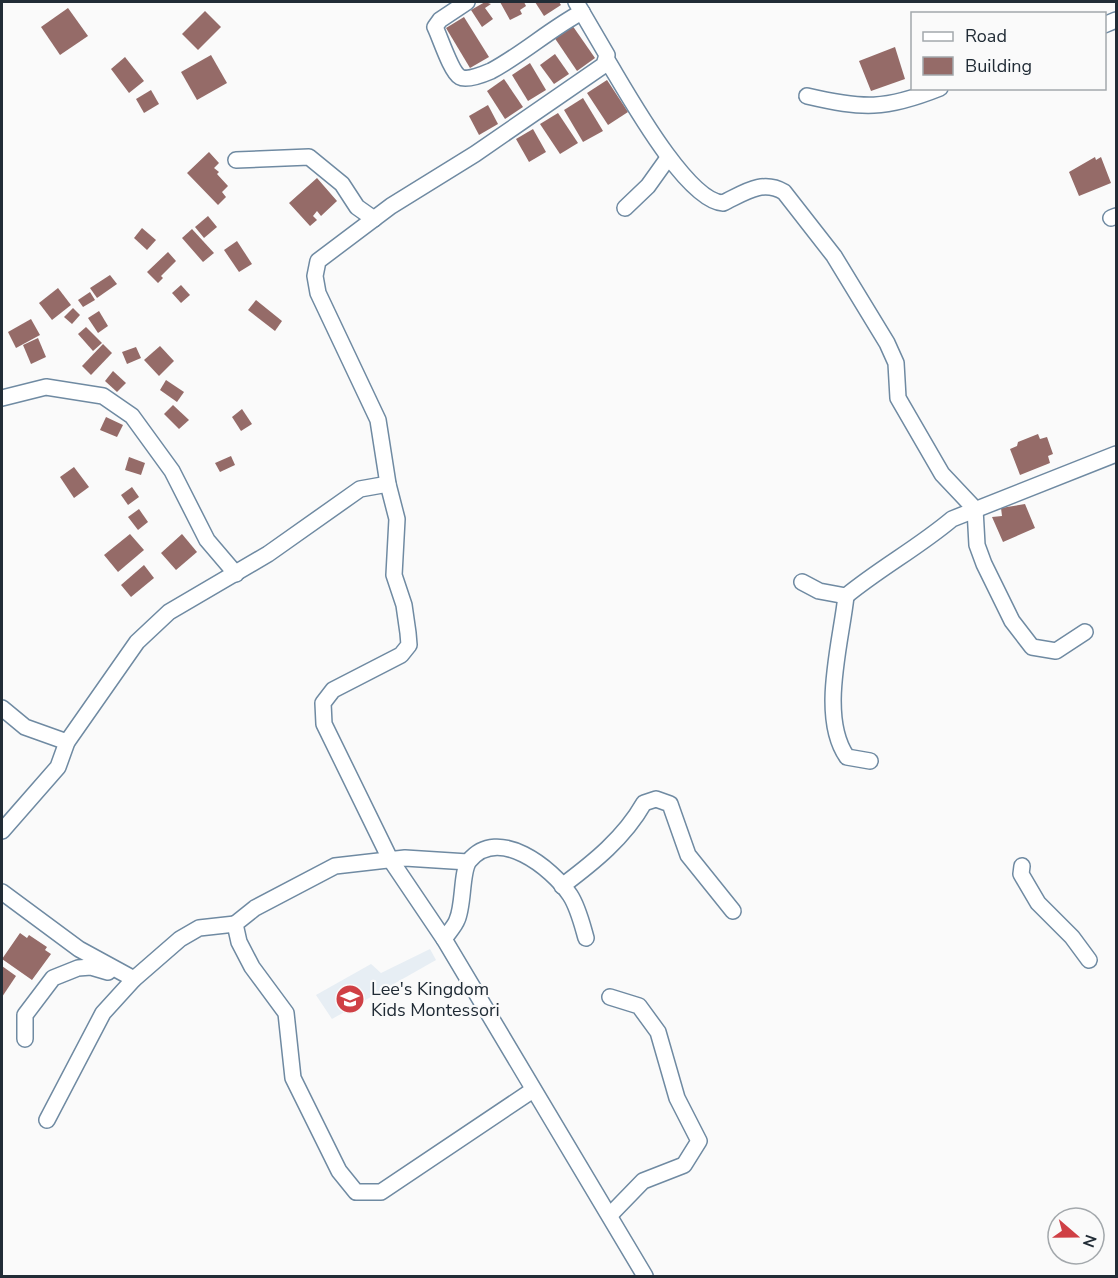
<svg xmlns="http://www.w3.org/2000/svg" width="1118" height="1278" viewBox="0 0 1118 1278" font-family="'Nunito Sans',sans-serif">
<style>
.built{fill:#e7eef4}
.building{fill:#956b68}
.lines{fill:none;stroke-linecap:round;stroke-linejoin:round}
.street-casing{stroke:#6f8aa2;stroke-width:18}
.street{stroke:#fff;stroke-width:15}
.labels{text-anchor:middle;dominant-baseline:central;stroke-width:4.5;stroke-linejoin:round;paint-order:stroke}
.poi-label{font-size:18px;fill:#212c36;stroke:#fafafa;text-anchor:start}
</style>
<rect width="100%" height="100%" fill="#fafafa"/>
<polygon class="built" points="430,949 436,960 332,1019 316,995 371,964 381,973"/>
<g class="building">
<polygon points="485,2 491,4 485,8 493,19 482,27 471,10"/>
<polygon points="500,2 524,2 526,6 520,10 522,14 510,20"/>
<polygon points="535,2 559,2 561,5 544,16"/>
<polygon points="68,8 88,36 60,55 41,27"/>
<polygon points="205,11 221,27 198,50 182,34"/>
<polygon points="464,17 489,57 470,68 446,28"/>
<polygon points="572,25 595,58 577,71 554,37"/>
<polygon points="895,47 905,79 871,91 859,61"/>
<polygon points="555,54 569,74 554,84 540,65"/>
<polygon points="211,55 227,83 197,100 181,72"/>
<polygon points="125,57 144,81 129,93 111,69"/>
<polygon points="530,63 546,90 528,101 512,75"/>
<polygon points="504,79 523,107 505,119 487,91"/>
<polygon points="607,80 628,112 608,125 587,93"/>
<polygon points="151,90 159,104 144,113 136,99"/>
<polygon points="583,98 603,131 583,142 564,110"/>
<polygon points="488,105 498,124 479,135 469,116"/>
<polygon points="558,113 578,143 560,154 540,124"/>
<polygon points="533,129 546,152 529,162 516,139"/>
<polygon points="209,152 219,163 214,168 219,172 217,174 228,186 222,192 226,197 218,205 187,173"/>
<polygon points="1095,157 1096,160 1101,157 1111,183 1079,196 1069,172"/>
<polygon points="317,178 337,201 321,216 317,211 313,216 317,220 310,226 289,203"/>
<polygon points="208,216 217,227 204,238 195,227"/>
<polygon points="142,228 156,240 147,250 134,238"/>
<polygon points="192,229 214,253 203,262 182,238"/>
<polygon points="237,241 252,264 239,272 224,250"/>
<polygon points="168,252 176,261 161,276 163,278 158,283 147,272"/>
<polygon points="110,275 117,284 97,298 90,288"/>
<polygon points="181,285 190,295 181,303 172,293"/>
<polygon points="58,288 71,305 52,320 39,303"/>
<polygon points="90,292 95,300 83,307 78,300"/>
<polygon points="256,300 282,321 275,331 248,310"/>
<polygon points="73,308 80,315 72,324 64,317"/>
<polygon points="99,311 108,326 98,333 88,318"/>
<polygon points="31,319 40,335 16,348 8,332"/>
<polygon points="86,327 102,343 93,351 78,334"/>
<polygon points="38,338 46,357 31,364 23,345"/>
<polygon points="103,344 112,353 91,375 82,366"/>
<polygon points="160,346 174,361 159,376 144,360"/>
<polygon points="136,347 141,358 127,364 122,352"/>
<polygon points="113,371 126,383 117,392 105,381"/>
<polygon points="166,380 184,392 177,402 160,390"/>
<polygon points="173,405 189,420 179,429 164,414"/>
<polygon points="242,409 252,424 241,431 232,417"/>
<polygon points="106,417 123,425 117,437 100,430"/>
<polygon points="1038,434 1040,439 1047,437 1053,454 1048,456 1050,463 1020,475 1010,449 1017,446 1018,442"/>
<polygon points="231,456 235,465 220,472 215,463"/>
<polygon points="129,457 145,463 141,475 125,470"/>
<polygon points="74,467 89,487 74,498 60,477"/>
<polygon points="132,487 139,497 128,505 121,495"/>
<polygon points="1025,504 1035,528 1003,542 992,517 1002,516 1001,508"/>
<polygon points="139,509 148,522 138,530 128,517"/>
<polygon points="130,534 144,550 118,572 104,555"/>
<polygon points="182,534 197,552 176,570 161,553"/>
<polygon points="144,565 154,578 131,597 121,585"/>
<polygon points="20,933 27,938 29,935 47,947 45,950 51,954 32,980 2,959"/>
<polygon points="2,966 16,976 2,997"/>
</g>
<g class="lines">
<g class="street-casing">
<g id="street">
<path d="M467,2L440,20L435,27C440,37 451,72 460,77C467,81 484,74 491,71C523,54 550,29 582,12"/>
<polyline points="576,2 607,55 604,65 475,154 391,206 318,261 315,276 318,293 378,420 388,484 397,519 394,575 404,605 408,633 409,645 401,655 333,690 323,703 324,724 390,859 444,939 645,1276"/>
<polyline points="1104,25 1116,20"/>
<path d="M607,60C626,91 686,201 723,203C744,193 762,179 784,192L834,256L887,343L896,363L898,398L942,474L975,509L977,545L984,564L1012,621L1032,647L1056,651L1085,632"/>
<path d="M807,96C863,109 885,110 940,88"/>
<polyline points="236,160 309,157 342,184 357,207 374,219"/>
<polyline points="625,208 648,186 668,158"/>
<polyline points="1111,218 1116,216"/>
<polyline points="2,398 46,387 103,396 132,416 172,471 207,540 236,574"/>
<path d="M802,582L819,591L846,596C880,568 919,547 952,519L1116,454"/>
<path d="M846,596C841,643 819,717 847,757L870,761"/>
<polyline points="2,708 25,727 67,742"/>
<polyline points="2,831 58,767 67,742 137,642 169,612 268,554 360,489 388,484"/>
<polyline points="468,862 405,858 335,866 255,908 235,924 239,942 252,967 286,1013 293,1078 339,1171 356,1192 381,1192 533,1090"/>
<polyline points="1022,866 1021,874 1038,903 1072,937 1089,960"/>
<path d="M562,886C594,862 624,838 644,803L656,799L670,804L688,855L733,911"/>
<polyline points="2,892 79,949 134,979"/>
<path d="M444,939C448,933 455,926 457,920C464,905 461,872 469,861C498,825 552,868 570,895C578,907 582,924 586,938"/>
<polyline points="610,997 639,1006 658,1032 677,1098 699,1141 684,1165 643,1181 610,1215"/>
<polyline points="25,1039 25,1015 53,978 78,968 91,967 108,972"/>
<polyline points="47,1120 103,1013 134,979 180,939 199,928 235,924"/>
</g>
</g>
<use href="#street" class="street"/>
</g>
<defs>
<g id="school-disc" transform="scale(1.5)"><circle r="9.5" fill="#cf4045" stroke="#fafafa"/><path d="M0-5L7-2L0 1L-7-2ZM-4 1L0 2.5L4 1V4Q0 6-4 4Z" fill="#fff"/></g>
</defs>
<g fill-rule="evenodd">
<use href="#school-disc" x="350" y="999"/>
</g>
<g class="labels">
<g class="poi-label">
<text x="371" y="989">Lee's Kingdom<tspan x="371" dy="21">Kids Montessori</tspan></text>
</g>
</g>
<rect width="1118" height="1278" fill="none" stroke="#212c36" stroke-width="6"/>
<rect x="911" y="12" width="195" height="78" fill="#fafafa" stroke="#a3a8ac" stroke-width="1.5"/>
<rect x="923" y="32" width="30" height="9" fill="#ffffff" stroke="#a3a8ac" stroke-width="1.5"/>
<text x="965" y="42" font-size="18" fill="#212c36">Road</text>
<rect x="923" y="57" width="30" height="18" fill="#956b68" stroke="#a3a8ac" stroke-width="1.5"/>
<text x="965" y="72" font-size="18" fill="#212c36">Building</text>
<g transform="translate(1076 1236) rotate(110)"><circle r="28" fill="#fafafa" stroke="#a3a8ac" stroke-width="1.5"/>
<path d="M0-4.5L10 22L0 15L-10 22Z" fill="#cf4045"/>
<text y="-9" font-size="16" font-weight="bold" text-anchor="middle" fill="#212c36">N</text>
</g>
</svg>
